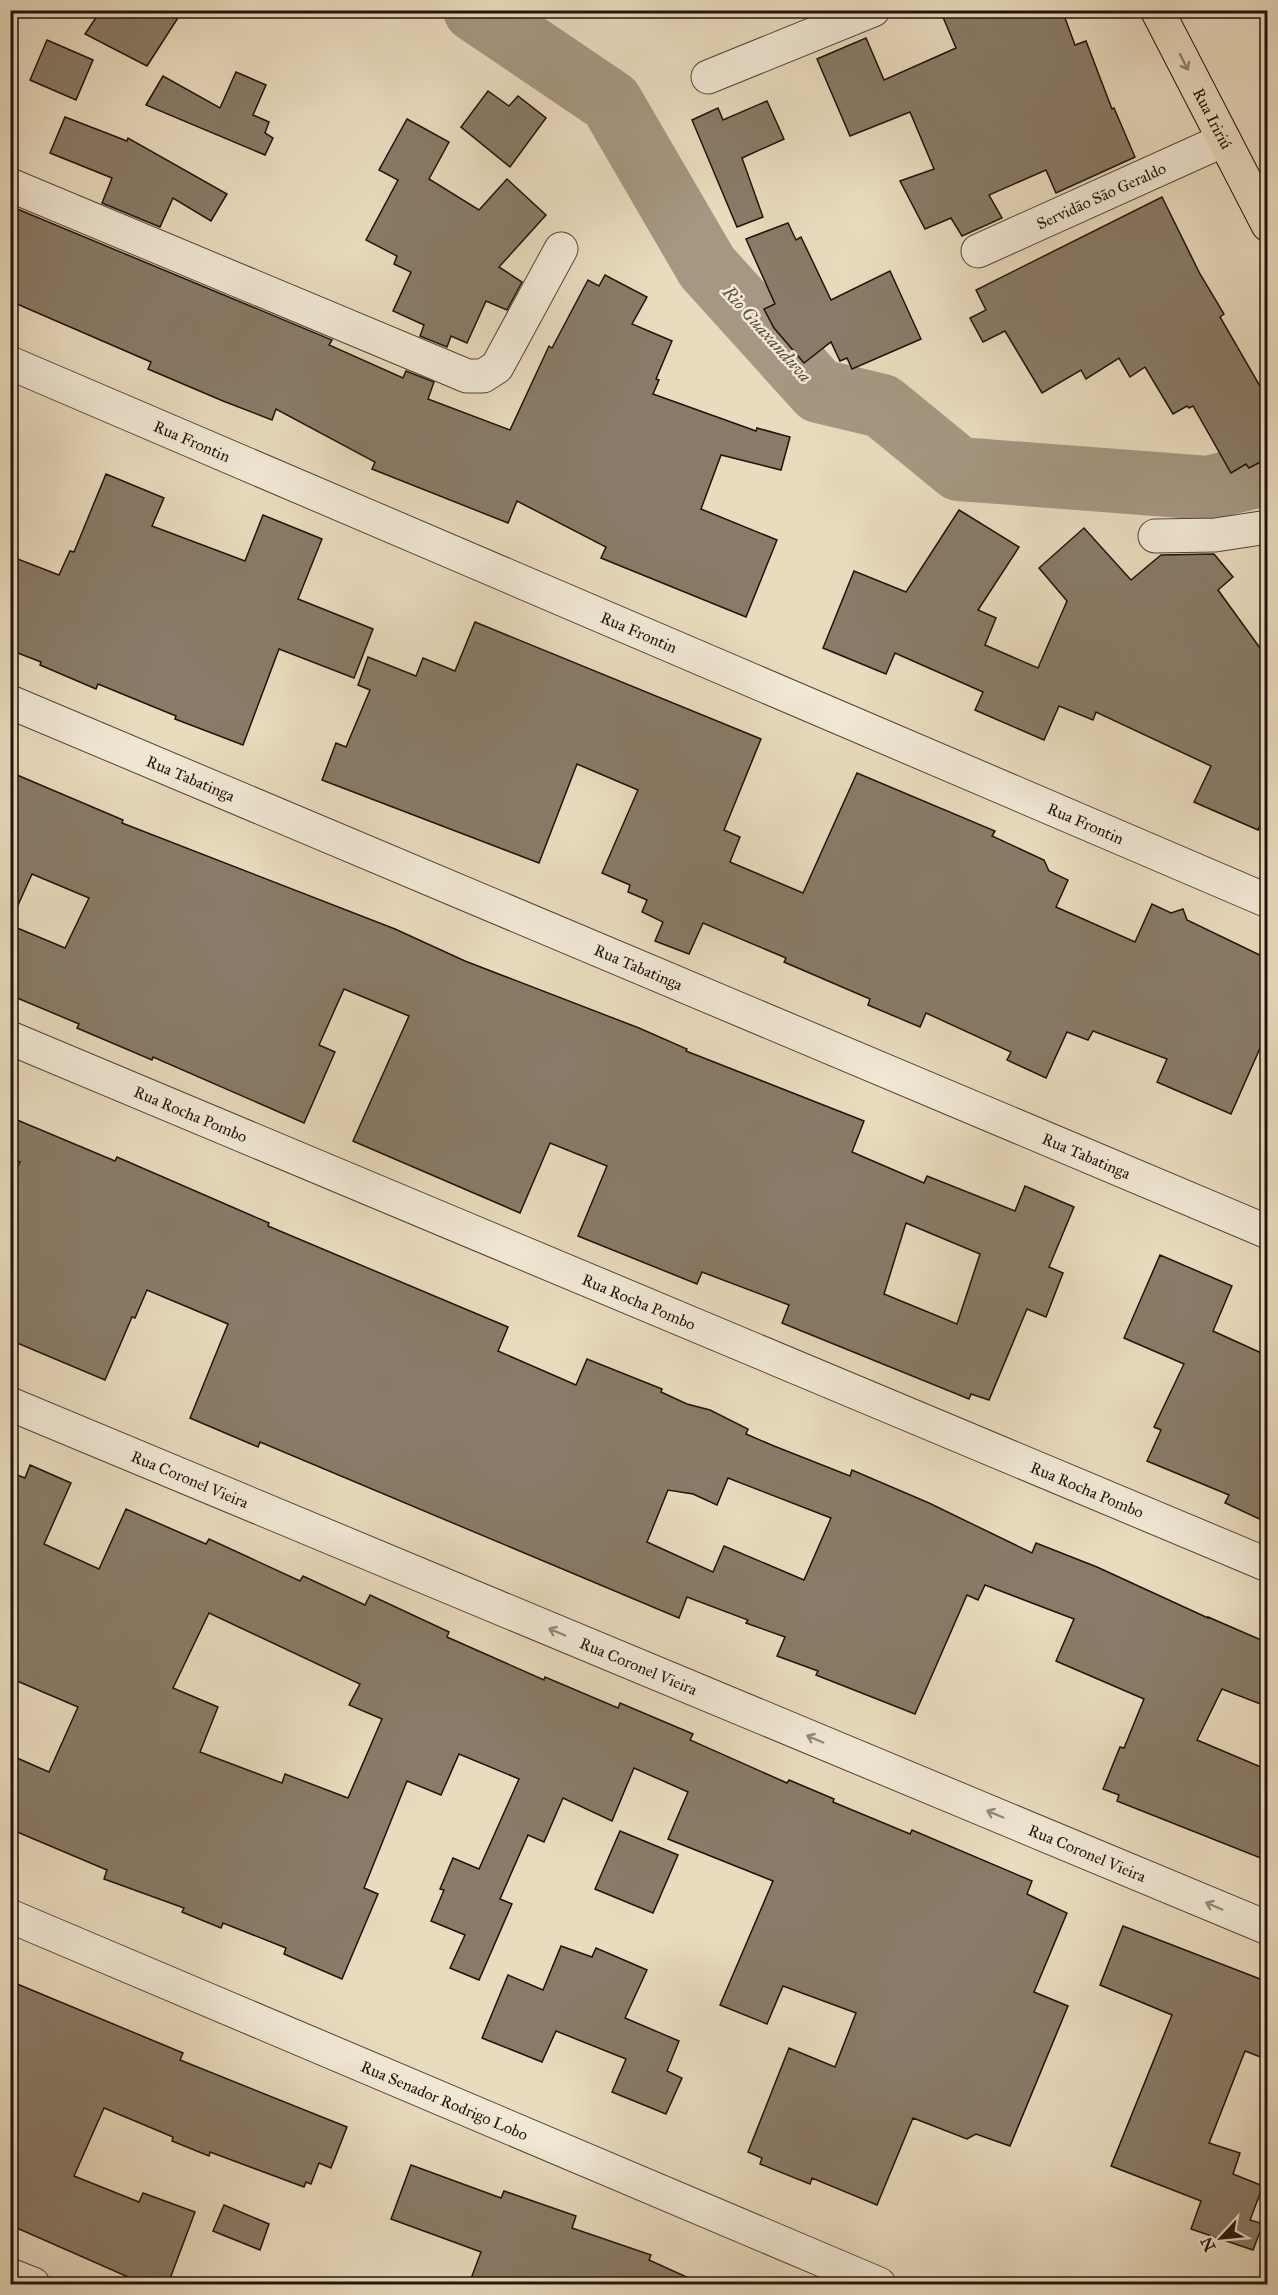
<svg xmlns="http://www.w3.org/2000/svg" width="1278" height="2295" viewBox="0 0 1278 2295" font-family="'IM FELL Great Primer',serif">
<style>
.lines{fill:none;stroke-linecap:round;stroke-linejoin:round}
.river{stroke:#a59781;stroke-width:64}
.building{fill:#897b68;stroke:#20130a;stroke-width:1.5;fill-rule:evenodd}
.minor-casing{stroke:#524537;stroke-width:35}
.major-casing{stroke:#20130a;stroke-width:35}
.minor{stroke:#f1e8d5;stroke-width:33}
.major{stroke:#e9dbbe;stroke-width:33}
.oneway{stroke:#8f816d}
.oneway2{stroke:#93887a}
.labels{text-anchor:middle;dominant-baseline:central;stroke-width:5;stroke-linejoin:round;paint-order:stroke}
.street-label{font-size:16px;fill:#20130a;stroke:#f1e8d5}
.water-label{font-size:18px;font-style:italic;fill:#5c4e40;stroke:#f1e8d5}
</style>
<rect width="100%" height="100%" fill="#e9dbbe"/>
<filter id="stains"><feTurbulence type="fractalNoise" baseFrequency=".00333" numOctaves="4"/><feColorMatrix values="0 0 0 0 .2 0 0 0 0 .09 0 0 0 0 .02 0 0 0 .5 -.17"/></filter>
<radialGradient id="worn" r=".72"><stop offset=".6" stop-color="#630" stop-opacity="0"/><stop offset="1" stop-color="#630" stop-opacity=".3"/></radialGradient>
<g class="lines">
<polyline class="river" points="475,10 611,102 707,267 819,391 882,406 959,469 1208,488 1268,473"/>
</g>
<g class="building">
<polygon points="101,10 183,10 147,66 85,34"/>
<polygon points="940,10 1062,10 1075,45 1086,41 1112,109 1114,108 1135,157 1056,193 1046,170 989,195 1002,218 962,236 951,218 925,229 900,181 934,169 910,112 850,136 817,59 866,38 884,80 956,48"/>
<polygon points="47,40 93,60 76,100 30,80"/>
<polygon points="236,72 266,85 253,115 269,122 265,133 273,138 265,155 146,105 163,76 220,108"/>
<polygon points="488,91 509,106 518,96 546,118 510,167 461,127"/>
<polygon points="767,101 784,139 742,158 763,217 737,227 692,120 718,108 723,120"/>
<polygon points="65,117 127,141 128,138 227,194 211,221 173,198 160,227 102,203 112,178 50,153"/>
<polygon points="407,119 449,142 429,179 479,210 507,179 546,215 499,267 522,282 507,310 486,301 467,343 451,336 447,347 420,336 424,325 393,311 411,272 394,264 397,256 366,240 398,180 379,170"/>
<polygon points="1162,197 1200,274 1224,314 1220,317 1268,400 1268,458 1249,468 1246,464 1231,473 1193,406 1189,408 1187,406 1173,414 1145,367 1130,377 1119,358 1086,379 1081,370 1042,393 1005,331 983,342 970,318 986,310 976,290"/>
<polygon points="10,206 332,340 329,345 403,378 406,371 434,382 428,399 510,430 549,346 552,348 588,280 599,286 605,275 647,297 632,324 672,341 656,379 659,380 653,394 756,431 757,428 790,437 781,470 721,455 701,509 777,540 746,617 601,558 606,547 517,501 508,523 372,469 375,462 276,409 272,420 223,401 148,369 151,362 10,301"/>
<polygon points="788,223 796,240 801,237 831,300 890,271 921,339 852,369 847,358 840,361 831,342 804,363 774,328 764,309 775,304 746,239"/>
<polygon points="106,474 164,498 152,526 245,561 263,515 322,539 298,599 373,629 354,678 279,649 243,745 175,719 176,716 98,684 96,689 40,665 41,662 10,650 10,556 59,575 70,551 74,552"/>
<polygon points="959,510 1019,547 978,610 996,618 985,645 1038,668 1067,601 1039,568 1084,528 1131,580 1161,555 1214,554 1233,577 1218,590 1268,659 1268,808 1258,830 1194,802 1211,766 1096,712 1093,720 1059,706 1044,740 975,710 983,692 895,653 886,674 823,648 854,571 906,592"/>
<polygon points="475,622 761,739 724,830 740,837 730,862 803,893 857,773 995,831 992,836 1044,860 1049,871 1068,880 1056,907 1135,942 1152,904 1171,913 1183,909 1187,920 1268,959 1268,1030 1231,1114 1157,1082 1167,1059 1093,1031 1088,1040 1067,1032 1046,1078 1007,1060 1011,1052 926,1013 920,1027 868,1005 870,999 784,962 786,958 703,923 689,954 655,941 663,922 642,912 647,900 628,892 630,885 602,873 638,790 577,764 539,863 322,780 336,743 346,747 370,690 358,685 368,657 416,676 423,658 455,671"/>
<path d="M10,772L123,820L122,823L395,929L465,961L639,1028L687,1049L686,1051L864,1121L852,1152L924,1183L927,1176L1015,1211L1025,1186L1074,1207L1049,1267L1063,1273L1046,1317L1027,1309L989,1400L971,1394L969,1399L782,1323L789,1305L702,1272L697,1284L578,1236L607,1166L550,1143L520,1213L353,1141L409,1016L344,989L319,1045L335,1052L304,1123L153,1057L152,1060L77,1028L79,1024L10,995V925L65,948L89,898L32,874L10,923ZM906,1223L980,1254L957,1324L884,1294Z"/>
<path d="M10,1117L115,1161L117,1157L269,1223L268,1226L508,1327L498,1351L576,1385L587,1359L662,1389L661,1392L687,1404L710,1410L748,1429L746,1434L774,1446L850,1476L852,1470L929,1503L1032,1553L1036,1543L1097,1567L1208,1618V1617L1268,1643V1707L1222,1689L1197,1740L1268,1770V1861L1117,1801L1119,1795L1103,1789L1120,1747L1124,1748L1144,1699L1056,1661L1074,1619L985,1585L978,1600L967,1595L915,1714L816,1675L818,1671L777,1656L785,1637L746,1623L748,1620L687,1597L679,1618L260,1442L258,1447L190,1418L228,1324L147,1290L135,1318L132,1317L105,1380L10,1340V1183L20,1162L10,1158ZM728,1478L831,1518L804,1580L724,1546L713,1572L647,1542L668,1490L693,1494L717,1505Z"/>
<polygon points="1160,1255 1232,1286 1213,1331 1268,1356 1268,1523 1225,1503 1229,1495 1147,1461 1161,1430 1154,1427 1184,1364 1124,1338"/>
<path d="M30,1465L71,1483L44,1544L99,1569L126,1509L206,1544L209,1539L300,1581L303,1576L365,1605L370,1595L449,1632L447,1637L544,1680L545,1677L618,1708L620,1703L693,1734L690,1740L787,1783L789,1780L834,1799L833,1802L910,1834L912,1830L1032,1881L1027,1894L1067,1913L1034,1992L1068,2006L1010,2146L976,2134L967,2139L913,2118L877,2205L812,2178L810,2184L760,2164L762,2158L748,2152L789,2048L835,2067L856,2013L783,1986L767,2024L720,2005L773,1881L668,1839L688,1792L634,1768L612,1821L563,1798L544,1842L528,1835L500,1899L512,1904L479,1980L450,1968L465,1935L431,1921L444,1890L440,1889L453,1858L479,1869L519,1779L459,1754L441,1795L407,1781L364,1888L378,1894L342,1979L284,1954L286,1948L223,1923L221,1928L182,1912L184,1908L104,1879L107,1870L10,1829V1755L49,1772L78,1707L10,1678V1472L25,1478ZM209,1613L360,1684L349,1705L382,1719L348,1798L285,1774L282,1783L200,1752L218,1707L173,1688Z"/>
<polygon points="620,1831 678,1855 653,1913 595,1889"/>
<polygon points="1123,1926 1268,1982 1268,2060 1245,2051 1209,2143 1240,2153 1233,2174 1263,2186 1250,2220 1263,2224 1253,2250 1191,2229 1201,2201 1111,2166 1172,2015 1100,1985"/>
<polygon points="561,1946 592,1957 596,1948 647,1970 625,2018 679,2041 667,2071 682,2078 666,2114 612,2092 626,2059 556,2031 542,2062 482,2038 508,1975 543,1990"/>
<polygon points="10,1981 183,2053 180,2060 347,2127 331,2168 319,2163 311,2184 306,2182 304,2187 210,2152 209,2156 172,2141 173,2137 104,2108 74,2176 139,2202 143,2193 195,2212 168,2284 144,2284 10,2225"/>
<polygon points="411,2165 501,2198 504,2191 576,2216 572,2228 651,2255 649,2260 702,2284 469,2284 481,2252 391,2219"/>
<polygon points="224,2205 269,2224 260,2250 213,2231"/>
</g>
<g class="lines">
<g class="minor-casing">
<g id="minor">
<polyline points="708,77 873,10"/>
<polyline points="10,185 467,376 483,376 497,367 561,249"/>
<path id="s1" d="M978,251L1224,140"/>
<path id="s2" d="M10,363L1268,901"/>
<polyline points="1155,536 1215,535 1268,527"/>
<path id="s3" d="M10,702L1268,1232"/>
<path id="s4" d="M10,1038L1268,1565"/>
<path id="s5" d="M10,1404L1268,1928"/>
<path id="s6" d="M10,1916L879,2284"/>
<polyline points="10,2275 33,2284"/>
</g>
</g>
<g class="major-casing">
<g id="major">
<path id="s7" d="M1157,10L1268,225"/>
</g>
</g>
<use href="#minor" class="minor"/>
<use href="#major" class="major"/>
</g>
<defs><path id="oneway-shaft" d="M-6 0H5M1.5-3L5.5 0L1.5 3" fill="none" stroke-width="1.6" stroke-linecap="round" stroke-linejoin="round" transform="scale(1.5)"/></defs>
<use class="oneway" href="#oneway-shaft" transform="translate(1184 62) rotate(63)"/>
<g class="oneway2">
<use href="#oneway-shaft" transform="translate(557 1632) rotate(-157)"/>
<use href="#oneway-shaft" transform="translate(815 1739) rotate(-157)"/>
<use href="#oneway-shaft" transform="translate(995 1814) rotate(-157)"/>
<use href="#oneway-shaft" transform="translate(1214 1906) rotate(-157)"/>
</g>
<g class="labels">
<g class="street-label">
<text stroke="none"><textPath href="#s7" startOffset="122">Rua Iririú</textPath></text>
<text stroke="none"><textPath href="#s1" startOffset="135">Servidão São Geraldo</textPath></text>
<text stroke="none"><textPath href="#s2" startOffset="198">Rua Frontin</textPath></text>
<text stroke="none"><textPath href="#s2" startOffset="684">Rua Frontin</textPath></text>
<text stroke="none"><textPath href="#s3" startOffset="196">Rua Tabatinga</textPath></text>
<text stroke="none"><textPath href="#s2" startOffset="1170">Rua Frontin</textPath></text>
<text stroke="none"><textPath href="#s3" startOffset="682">Rua Tabatinga</textPath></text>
<text stroke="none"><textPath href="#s4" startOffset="196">Rua Rocha Pombo</textPath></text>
<text stroke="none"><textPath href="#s3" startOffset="1168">Rua Tabatinga</textPath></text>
<text stroke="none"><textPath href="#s4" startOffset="682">Rua Rocha Pombo</textPath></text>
<text stroke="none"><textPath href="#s5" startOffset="195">Rua Coronel Vieira</textPath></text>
<text stroke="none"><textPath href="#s4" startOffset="1168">Rua Rocha Pombo</textPath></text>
<text stroke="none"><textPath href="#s5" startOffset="681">Rua Coronel Vieira</textPath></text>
<text stroke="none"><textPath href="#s5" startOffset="1167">Rua Coronel Vieira</textPath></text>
<text stroke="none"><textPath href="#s6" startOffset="472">Rua Senador Rodrigo Lobo</textPath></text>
</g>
<g class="water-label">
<text transform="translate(767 334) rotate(48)">Rio Guaxanduva</text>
</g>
</g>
<rect width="1278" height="2295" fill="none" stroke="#e9dbbe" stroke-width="36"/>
<rect x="12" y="12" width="1254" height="2271" fill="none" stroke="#20130a" stroke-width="3"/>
<rect x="18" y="18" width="1242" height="2259" fill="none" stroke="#20130a" stroke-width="1.5"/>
<g transform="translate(1221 2238) rotate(244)" stroke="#f1e8d5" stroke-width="4.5" paint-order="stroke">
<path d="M0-4.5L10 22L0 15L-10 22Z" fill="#20130a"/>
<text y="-9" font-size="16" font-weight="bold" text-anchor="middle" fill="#20130a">N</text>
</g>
<rect width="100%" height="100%" filter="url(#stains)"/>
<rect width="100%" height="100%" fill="url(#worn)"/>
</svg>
